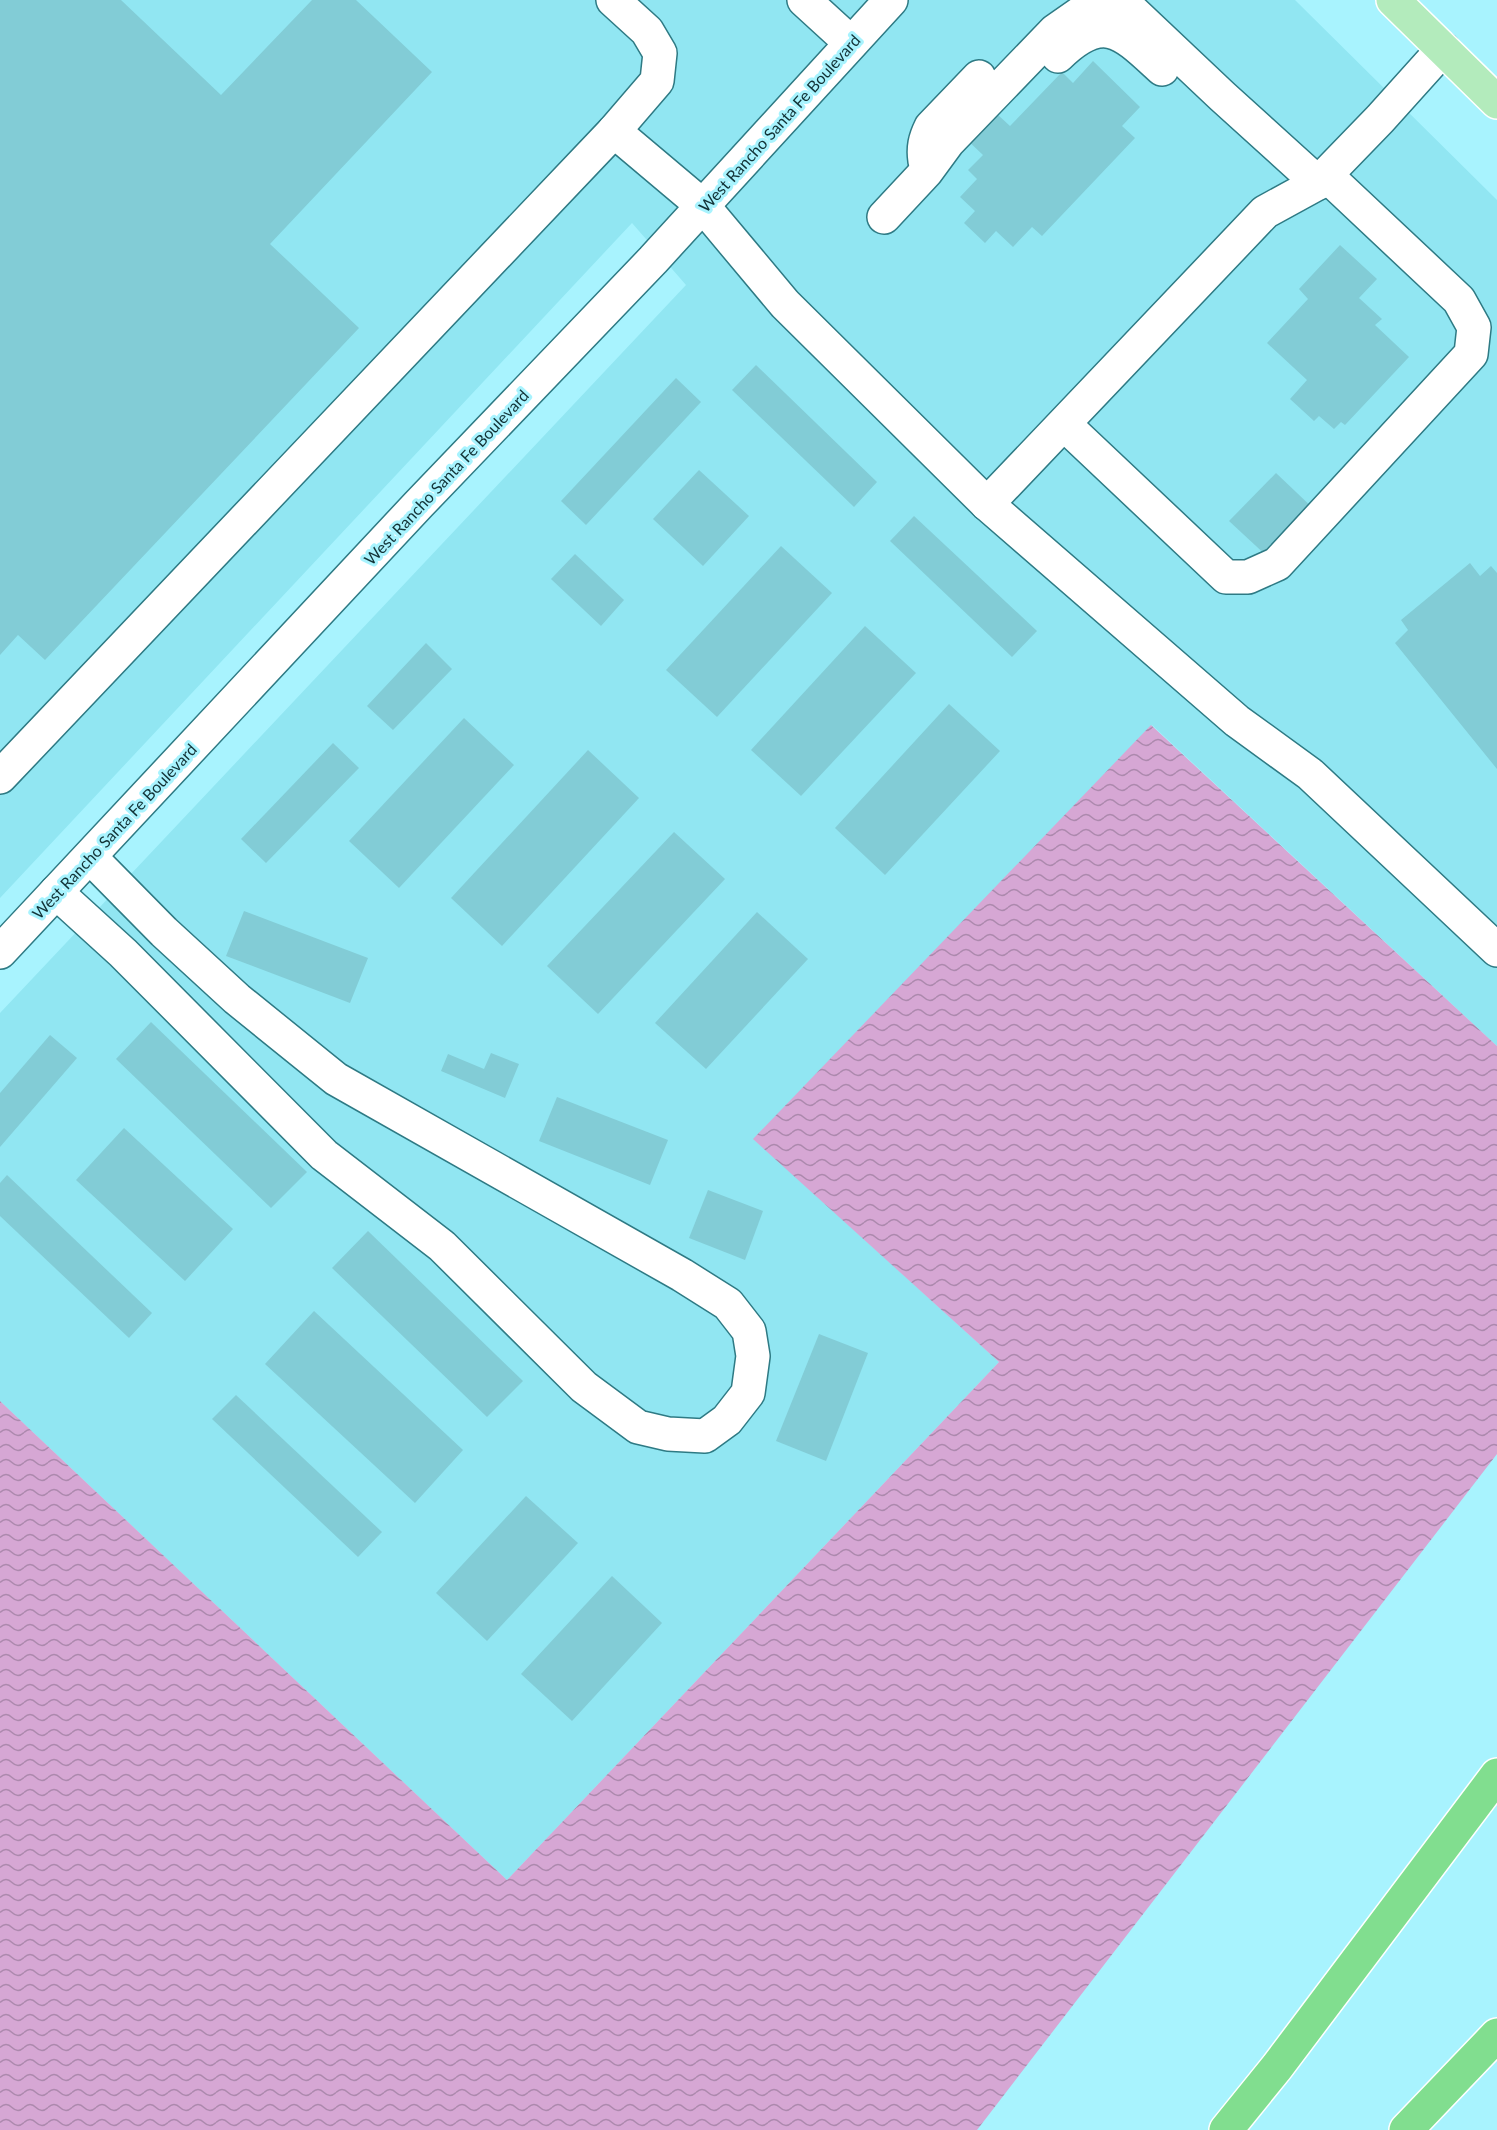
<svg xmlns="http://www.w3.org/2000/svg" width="1497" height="2130" viewBox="0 0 1497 2130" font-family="Lato,sans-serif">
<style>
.built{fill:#91e6f2}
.water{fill:url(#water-waves)}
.building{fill:#82ccd6}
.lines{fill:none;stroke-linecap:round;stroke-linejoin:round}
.minor-casing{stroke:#2e7a84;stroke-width:36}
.major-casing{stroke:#fff;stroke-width:36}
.highway-casing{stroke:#fff;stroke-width:36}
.minor{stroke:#fff;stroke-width:33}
.major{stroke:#b3ebbc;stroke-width:33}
.highway{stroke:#81de8f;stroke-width:33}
.labels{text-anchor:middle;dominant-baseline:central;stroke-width:6;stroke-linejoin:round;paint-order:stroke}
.street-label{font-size:16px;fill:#123236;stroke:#a8f3fe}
</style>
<defs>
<pattern id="water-waves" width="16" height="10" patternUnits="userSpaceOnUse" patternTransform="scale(1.5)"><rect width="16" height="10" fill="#d6a7d4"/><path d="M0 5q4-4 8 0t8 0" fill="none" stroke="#ac89ad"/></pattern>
</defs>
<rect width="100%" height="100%" fill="#a8f3fe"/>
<polygon class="built" points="0,0 1295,0 1497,200 1497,1046 1152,725 754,1139 999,1362 507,1880 0,1401 0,1013 686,285 632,223 0,898"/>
<polygon class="water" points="1151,725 1497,1046 1497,1454 977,2130 0,2130 0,1401 507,1880 999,1362 753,1139"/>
<g class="building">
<polygon points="0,0 121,0 221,95 312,0 356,0 432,72 270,244 359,328 45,660 18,635 0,655"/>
<polygon points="1093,61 1140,107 1122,126 1135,138 1042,236 1032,227 1013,247 996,231 985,243 964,223 975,211 960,197 977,179 968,170 983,155 945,119 972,91 1010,126 1062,72 1073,83"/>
<polygon points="1340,245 1377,279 1359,298 1382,319 1375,325 1409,357 1345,425 1341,422 1334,429 1319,416 1314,421 1290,399 1307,380 1267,343 1308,299 1299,289"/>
<polygon points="756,365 877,482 854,507 732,390"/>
<polygon points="676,378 701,402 586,525 561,501"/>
<polygon points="699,470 749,516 703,566 653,519"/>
<polygon points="1276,473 1316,511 1270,559 1229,521"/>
<polygon points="914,516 1037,631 1012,657 890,541"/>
<polygon points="781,546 832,593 717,717 666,670"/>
<polygon points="575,554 624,600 601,626 551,579"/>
<polygon points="1470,563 1480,576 1491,566 1497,573 1497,769 1395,643 1408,630 1401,620"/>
<polygon points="865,626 916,673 801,796 751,750"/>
<polygon points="426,643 452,669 393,730 367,706"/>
<polygon points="949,704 1000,751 885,875 835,828"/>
<polygon points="464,718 514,765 399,888 349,841"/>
<polygon points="333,743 359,768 266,863 241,839"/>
<polygon points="588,750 639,798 502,946 451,898"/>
<polygon points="674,832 725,879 598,1014 547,966"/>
<polygon points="244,911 368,958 350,1003 226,956"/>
<polygon points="757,912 808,959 706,1069 655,1023"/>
<polygon points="151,1022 307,1172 271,1208 116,1059"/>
<polygon points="50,1035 77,1058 0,1147 0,1093"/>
<polygon points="491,1053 519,1064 505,1098 441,1071 448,1054 484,1069"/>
<polygon points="557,1097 668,1140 650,1185 539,1141"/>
<polygon points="124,1128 233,1229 185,1281 76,1180"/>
<polygon points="7,1175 152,1313 129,1338 0,1216 0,1183"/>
<polygon points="708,1190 763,1211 745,1260 689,1238"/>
<polygon points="368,1231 523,1381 487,1417 332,1268"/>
<polygon points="314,1311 463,1450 415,1503 265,1364"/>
<polygon points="819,1334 868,1353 826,1461 776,1441"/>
<polygon points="236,1395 382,1532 358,1557 212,1419"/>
<polygon points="526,1496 578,1543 487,1641 436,1593"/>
<polygon points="612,1576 662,1623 572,1721 521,1674"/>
</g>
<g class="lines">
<g class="minor-casing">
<g id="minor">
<polyline points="804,0 851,43"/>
<path d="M1058,56C1104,11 1123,33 1162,69"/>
<polyline points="614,131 703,206 785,304 987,504 1237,721 1310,774 1497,950"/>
<path d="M925,161C923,148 925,139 931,127L979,77"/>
<polyline points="884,217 926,172 948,142 1055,31 1098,1 1114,0 1132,11 1222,96 1318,183"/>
<polyline points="1064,424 1226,577 1248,577 1277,564 1471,354 1474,327 1459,300 1326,175"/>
<polyline points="987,504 1265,212 1318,183 1380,119 1443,49"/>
<polyline points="0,777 614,131 657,81 660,53 647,31 613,0"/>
<polyline points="56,892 123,953 324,1155 442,1246 584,1387 638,1427 668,1434 705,1436 727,1420 748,1393 753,1356 749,1331 728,1304 682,1275 336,1079 237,999 164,932 90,857"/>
<polyline points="0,952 418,505 653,260 891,0"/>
</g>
</g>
<g class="major-casing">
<polyline id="major" points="1393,0 1497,102"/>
</g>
<g class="highway-casing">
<g id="highway">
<polyline points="1226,2130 1277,2067 1497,1775"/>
<polyline points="1406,2130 1497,2035"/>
</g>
</g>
<use href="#minor" class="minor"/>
<use href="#major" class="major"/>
<use href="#highway" class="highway"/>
</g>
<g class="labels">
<g class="street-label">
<text transform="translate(779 123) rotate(-48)">West Rancho Santa Fe Boulevard</text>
<text transform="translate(446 477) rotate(-47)">West Rancho Santa Fe Boulevard</text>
<text transform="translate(114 831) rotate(-47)">West Rancho Santa Fe Boulevard</text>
</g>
</g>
</svg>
